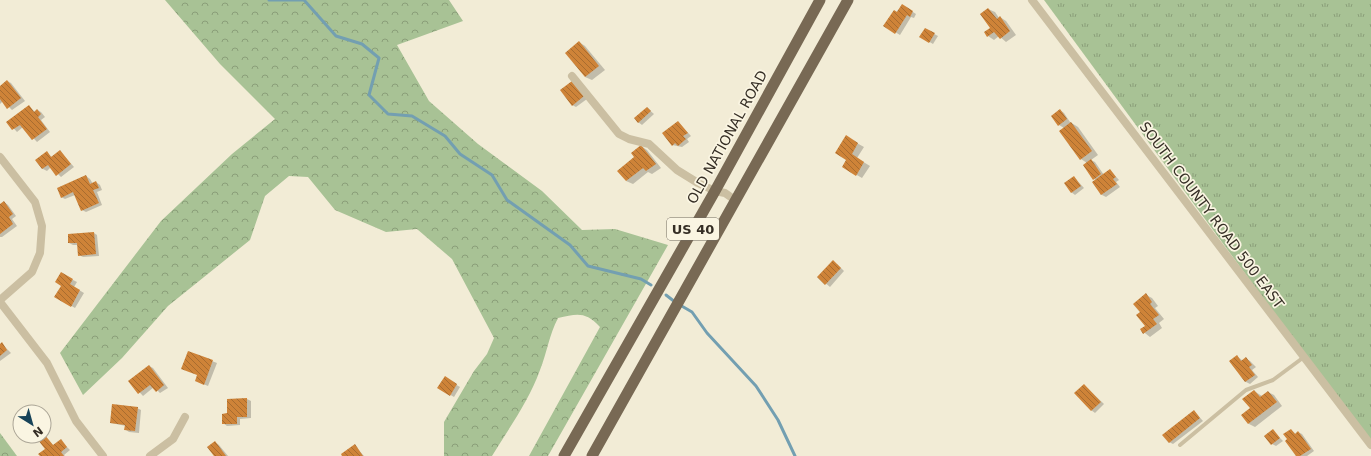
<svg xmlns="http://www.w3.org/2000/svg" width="1371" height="456" viewBox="0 0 1371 456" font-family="'DejaVu Sans',sans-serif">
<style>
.grass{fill:url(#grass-tufts)}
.forest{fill:url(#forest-crowns)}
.shadow{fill:#0003}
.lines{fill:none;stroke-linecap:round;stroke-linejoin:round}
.stream{stroke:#739fb1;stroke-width:3}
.building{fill:url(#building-back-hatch)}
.service{stroke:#cbbfa2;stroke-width:4}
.minor{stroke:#cbbfa2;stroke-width:8}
.primary{stroke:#786954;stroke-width:11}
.labels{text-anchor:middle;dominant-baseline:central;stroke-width:3.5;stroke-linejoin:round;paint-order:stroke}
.shield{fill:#faf5e2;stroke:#706a5e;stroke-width:1}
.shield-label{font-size:13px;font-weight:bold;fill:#352e25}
.street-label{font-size:14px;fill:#352e25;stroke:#faf5e2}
</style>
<defs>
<pattern id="grass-tufts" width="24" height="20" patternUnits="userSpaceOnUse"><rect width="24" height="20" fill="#a8c295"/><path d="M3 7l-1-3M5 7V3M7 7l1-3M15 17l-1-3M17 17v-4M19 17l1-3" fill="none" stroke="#8a9e79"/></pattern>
<pattern id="forest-crowns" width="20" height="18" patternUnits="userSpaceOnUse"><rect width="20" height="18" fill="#a8c295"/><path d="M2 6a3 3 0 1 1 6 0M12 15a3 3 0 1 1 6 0" fill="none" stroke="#8a9e79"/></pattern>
<pattern id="building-back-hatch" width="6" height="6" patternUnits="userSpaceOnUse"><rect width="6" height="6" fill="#ce8338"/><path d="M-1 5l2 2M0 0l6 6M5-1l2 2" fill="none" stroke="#a86c2f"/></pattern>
</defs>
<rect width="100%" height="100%" fill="#f2ecd6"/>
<polygon class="grass" points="1044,0 1371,0 1371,445"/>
<g class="forest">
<path d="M165,0H449L463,21L397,45L429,101L478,144L542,191L582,230L615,229L668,245L548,456H529L600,327C585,311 577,314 558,318C549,335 547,353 540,370C529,401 509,428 492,456H444V422L474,371L487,354L494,338L452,259L417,229L386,232L335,210L308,177L289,176L265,196L250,240L168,306L122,358L83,395L60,353L161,221L232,154L275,119L220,64Z"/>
<polygon points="0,433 17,456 0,456"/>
</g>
<g class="shadow">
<polygon points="902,5 916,14 914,18 911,17 900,35 885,26"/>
<polygon points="988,9 995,12 999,18 1000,17 1006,21 1016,35 1006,42 999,36 994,40 988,36 992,28"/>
<polygon points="925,29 938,36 933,44 921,37"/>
<polygon points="579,42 585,46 605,70 592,80 585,77"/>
<polygon points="7,81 11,83 25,101 12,110 3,101 0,104 0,87"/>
<polygon points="572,82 587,99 576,107 572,105"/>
<polygon points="29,106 35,112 37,110 41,112 45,117 41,120 50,132 37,142 23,127 17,132 8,122"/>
<polygon points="647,108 654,114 642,125 638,122"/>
<polygon points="1060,110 1064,113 1070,122 1078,127 1098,155 1091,160 1095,162 1104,175 1110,170 1119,180 1116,182 1120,187 1106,197 1102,195 1093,183 1096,180 1094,179 1087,163 1081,159 1064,128 1059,125"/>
<polygon points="678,122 691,136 687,139 689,142 682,147 672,145"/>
<polygon points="846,137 864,147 857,158 870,166 862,178 843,167 848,160"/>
<polygon points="641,146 647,150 661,168 652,174 648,172 633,184 626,181"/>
<polygon points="60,151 74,167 61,177 51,167 47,171 43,169 37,161 47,153 52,157"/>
<polygon points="86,176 90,179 93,184 96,182 100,185 102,190 97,192 102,205 86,212 82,210 75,195 65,199 61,197"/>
<polygon points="1074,177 1084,188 1075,195 1071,192"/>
<polygon points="4,202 8,205 16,216 12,219 17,226 2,237 0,237 0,205"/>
<polygon points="94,233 97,235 99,256 83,257 79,255 78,245 73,245 69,243"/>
<polygon points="837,264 844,271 830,287 818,277"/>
<polygon points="61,274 77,282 74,287 84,293 75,308 56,297 62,286"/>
<polygon points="1146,295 1152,298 1158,306 1155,308 1164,319 1159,323 1162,328 1150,337 1141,330 1146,326 1141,313"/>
<polygon points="2,344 11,353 0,361 0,345"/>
<polygon points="189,352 217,363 208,386 196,381 198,375"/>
<polygon points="1237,356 1243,361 1246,359 1250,361 1256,367 1252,370 1258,377 1250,384 1246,382 1230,362"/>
<polygon points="149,366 153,368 168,388 160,393 154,387 143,396 129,381"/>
<polygon points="445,378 460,387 454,397 439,388"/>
<polygon points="1084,385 1104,404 1095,413 1091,410"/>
<polygon points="1254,391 1262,396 1268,392 1274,395 1282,406 1255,427 1249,424 1242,415 1251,409"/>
<polygon points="247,399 251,401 251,418 240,419 240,425 227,426 223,423 229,414"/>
<polygon points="137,408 141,410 139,433 129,432 126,430 126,426 111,423"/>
<polygon points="1194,411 1203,421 1173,444 1169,442"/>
<polygon points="1291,430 1296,434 1298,432 1302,434 1314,451 1307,456 1297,456"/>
<polygon points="1273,431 1283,441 1276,446 1272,444"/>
<polygon points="45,436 54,446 61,441 70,450 64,455 65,456 41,456 46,449"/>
<polygon points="215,442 219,445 228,456 215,456"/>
<polygon points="355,446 364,456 344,456"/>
</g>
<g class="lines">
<g class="stream">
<polyline points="269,0 304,0 336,36 362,44 379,58 369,95 388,114 412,116 445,136 460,154 492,175 507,200 570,245 588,266 641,279 651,285"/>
<polyline points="666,295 675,302"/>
<polyline points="680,305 692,312 707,333 756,386 778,420 795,456"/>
</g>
</g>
<g class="building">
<polygon points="902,4 913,11 910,17 907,15 895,34 883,26 894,10 897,12"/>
<polygon points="988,8 997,19 1000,16 1010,31 1000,39 994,32 987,37 984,32 990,28 980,14"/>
<polygon points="925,28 935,33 929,43 919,37"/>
<polygon points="579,41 599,66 585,77 565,53"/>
<polygon points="7,80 21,98 7,109 0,99 0,86"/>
<polygon points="572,81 584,96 572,106 560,90"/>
<polygon points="29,105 34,112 37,109 41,114 38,117 47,129 32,140 20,125 12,130 6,122"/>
<polygon points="647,107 651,111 638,123 634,118"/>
<polygon points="1060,109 1067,119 1058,126 1051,116"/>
<polygon points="678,121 688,133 683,136 686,139 678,146 675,143 672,146 662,133"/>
<polygon points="1071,122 1092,151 1080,160 1059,131"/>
<polygon points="846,135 858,143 852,154 864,162 856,176 842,167 846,160 835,153"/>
<polygon points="641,145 656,164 646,171 643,168 626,181 617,171 634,157 631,153"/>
<polygon points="60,150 71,164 56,176 48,165 42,169 35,160 47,151 51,157"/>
<polygon points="1091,159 1101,174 1093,180 1083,165"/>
<polygon points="1110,169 1116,177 1113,179 1117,184 1101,195 1092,182"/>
<polygon points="86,175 90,184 96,181 99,188 93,190 99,203 81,211 73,192 61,198 57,188"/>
<polygon points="1074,176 1081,186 1071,193 1064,183"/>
<polygon points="4,201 13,214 9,217 13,224 0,234 0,204"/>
<polygon points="94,232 96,254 78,256 77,243 68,243 68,234"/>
<polygon points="833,260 841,268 825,285 817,277"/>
<polygon points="61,272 73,279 70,284 80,290 71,307 54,297 61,286 55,282"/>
<polygon points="1146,293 1152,302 1150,304 1159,315 1153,319 1157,324 1143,334 1140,329 1145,326 1136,315 1140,312 1133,304"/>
<polygon points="2,342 7,350 0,356 0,344"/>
<polygon points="188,351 213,360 204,385 195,381 197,375 181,369"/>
<polygon points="1237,355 1241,361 1246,357 1252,365 1249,367 1255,375 1245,382 1229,361"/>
<polygon points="149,365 164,385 156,392 150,385 138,394 128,381"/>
<polygon points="445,376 457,384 450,396 437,388"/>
<polygon points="1084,384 1101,402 1091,411 1074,393"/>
<polygon points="1254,390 1260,397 1268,391 1277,402 1248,424 1241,415 1250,408 1242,399"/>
<polygon points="247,398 247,417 237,417 237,424 222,424 222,414 227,413 227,399"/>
<polygon points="112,404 138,407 135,431 124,430 125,425 110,423"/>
<polygon points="1194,410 1200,418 1169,443 1162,435"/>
<polygon points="1273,429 1280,438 1271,445 1264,436"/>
<polygon points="1291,429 1295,434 1298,431 1311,449 1300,456 1296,456 1285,441 1287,439 1283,434"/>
<polygon points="44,434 53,445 61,439 67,447 61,452 64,456 40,456 38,454 45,449 38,440 44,436"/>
<polygon points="215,441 226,456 214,456 207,447"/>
<polygon points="355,444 363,456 342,456 341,454"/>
</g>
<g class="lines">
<polyline class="service" points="1180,445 1246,390 1273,380 1304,357"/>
<g class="minor">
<polyline points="1032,0 1371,445"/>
<polyline points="572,76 619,134 629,139 649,144 677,170 698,183 715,191 725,193 735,200"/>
<polyline points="0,157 35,202 42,226 40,253 32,272 0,300"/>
<polyline points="0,302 47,363 76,421 103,456"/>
<polyline points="150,456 173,439 185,417"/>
</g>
<g class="primary">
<polyline points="564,456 715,191 820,0"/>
<polyline points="592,456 848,0"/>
</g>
</g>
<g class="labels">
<rect class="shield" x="667" y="218" width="52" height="22" rx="3"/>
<g class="shield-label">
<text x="693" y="229">US 40</text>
</g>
<g class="street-label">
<text transform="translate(727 137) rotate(-61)">OLD NATIONAL ROAD</text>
<text transform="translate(1212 215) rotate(53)">SOUTH COUNTY ROAD 500 EAST</text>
</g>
</g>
<g transform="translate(32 424) rotate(143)"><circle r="19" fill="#faf5e2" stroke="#aba596"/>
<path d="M0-3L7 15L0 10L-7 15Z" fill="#184459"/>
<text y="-6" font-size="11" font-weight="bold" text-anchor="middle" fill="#352e25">N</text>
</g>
</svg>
